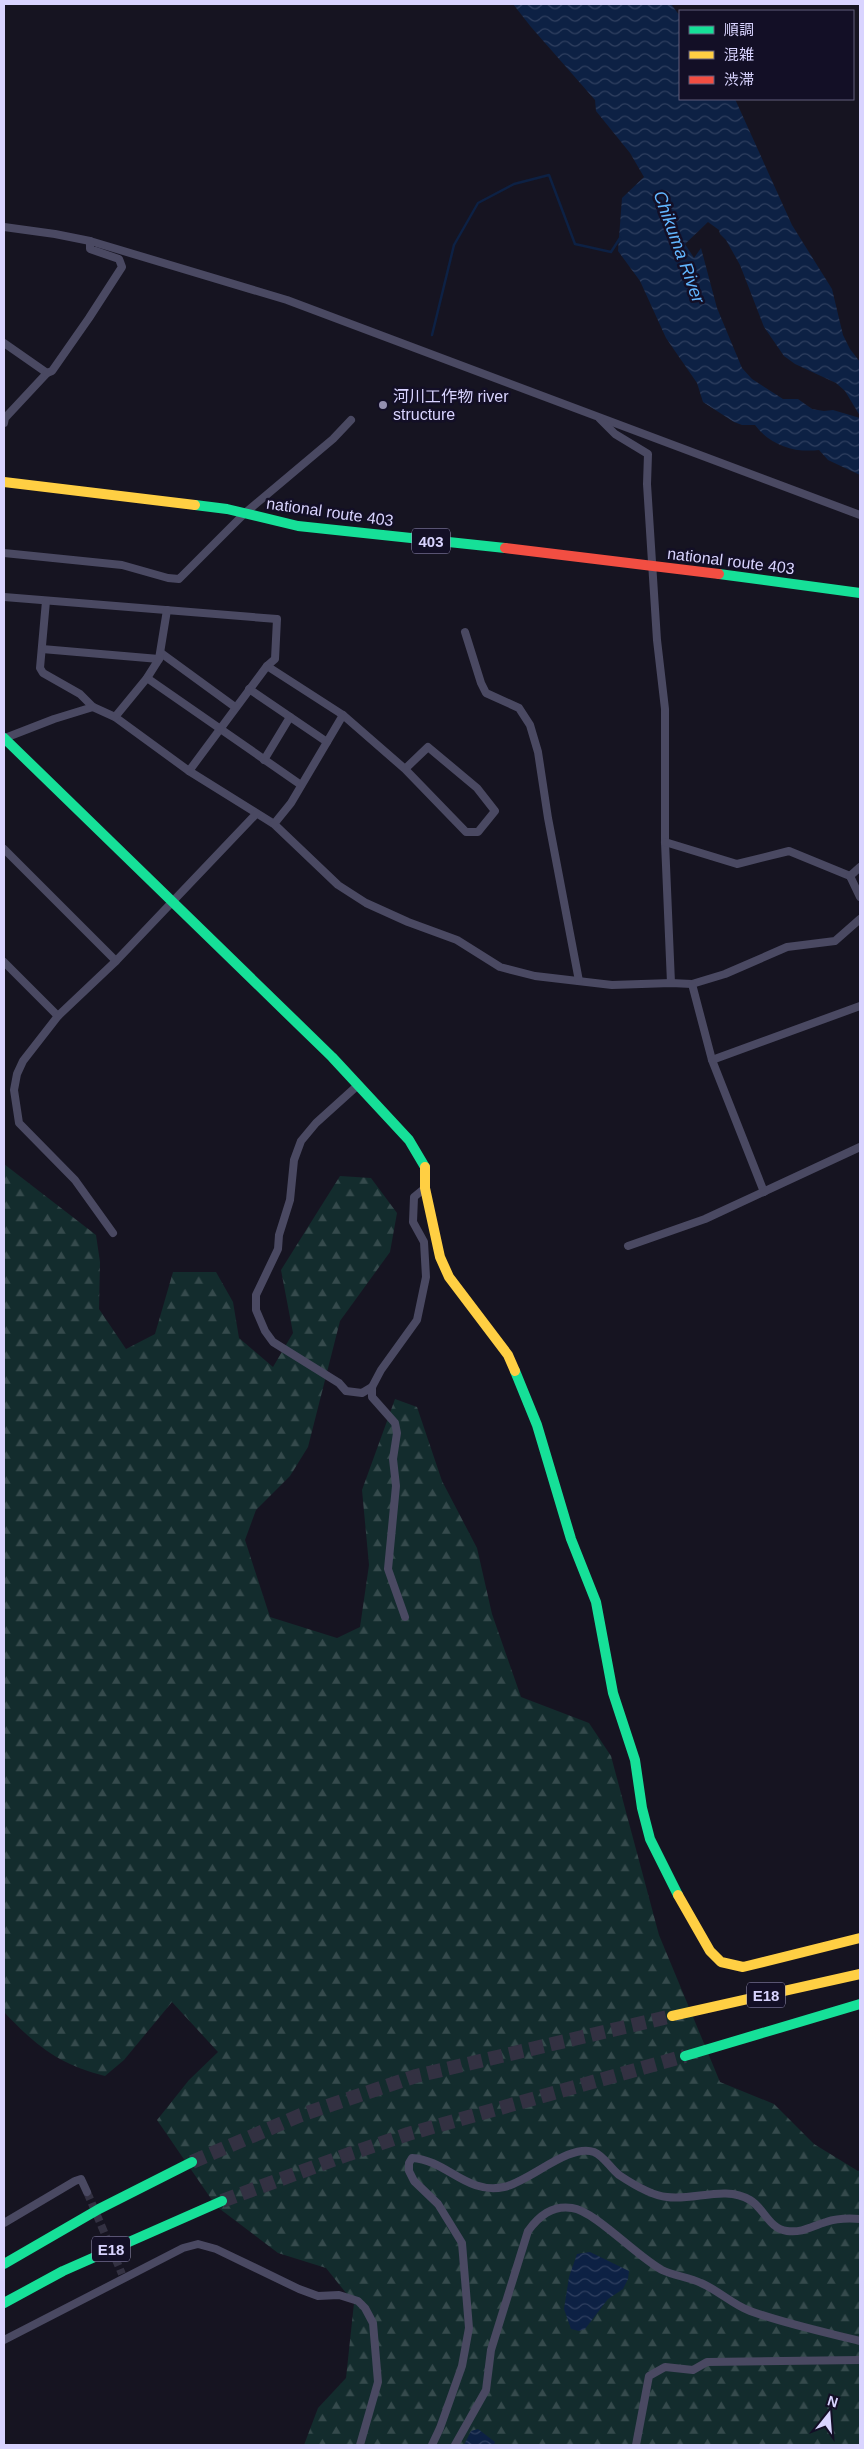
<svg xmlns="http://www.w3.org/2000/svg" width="864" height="2449" viewBox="0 0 864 2449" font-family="Arial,'Noto Sans JP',sans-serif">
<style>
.forest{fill:url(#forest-firs)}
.water{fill:url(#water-waves)}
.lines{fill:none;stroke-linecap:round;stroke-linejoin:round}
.stream{stroke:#0d2144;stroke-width:2.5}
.street-tunnel{stroke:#333142;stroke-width:8;stroke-dasharray:8 4;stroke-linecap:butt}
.highway-tunnel{stroke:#333142;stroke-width:14;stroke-dasharray:14 7;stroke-linecap:butt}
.street{stroke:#4a4962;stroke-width:8}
.fast{stroke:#16e098;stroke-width:10}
.slow{stroke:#ffcf43;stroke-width:10}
.jam{stroke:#f24e42;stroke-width:10}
.poi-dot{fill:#9591b1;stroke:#130f26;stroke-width:2}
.labels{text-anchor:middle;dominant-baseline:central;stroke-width:5;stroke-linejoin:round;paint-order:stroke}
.shield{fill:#130f26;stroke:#9e99be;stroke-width:1}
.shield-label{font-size:15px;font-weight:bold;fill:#d9d4ff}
.poi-label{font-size:16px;fill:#d9d4ff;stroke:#130f26;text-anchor:start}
.street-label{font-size:16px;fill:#d9d4ff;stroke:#130f26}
.water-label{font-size:18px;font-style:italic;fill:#62b6ff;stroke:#130f26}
</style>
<defs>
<pattern id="forest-firs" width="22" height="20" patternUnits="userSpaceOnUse" patternTransform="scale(1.25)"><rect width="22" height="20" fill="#132c2d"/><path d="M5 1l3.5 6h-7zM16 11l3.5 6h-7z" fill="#354a4c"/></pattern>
<pattern id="water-waves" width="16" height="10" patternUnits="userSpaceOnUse" patternTransform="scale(1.25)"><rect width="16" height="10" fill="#0d2144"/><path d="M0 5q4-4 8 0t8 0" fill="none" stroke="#304060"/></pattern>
</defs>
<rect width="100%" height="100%" fill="#161421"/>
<path class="forest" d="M4,1164L96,1235L100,1262L99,1309L126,1349L155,1334L173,1272H216L233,1302L239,1338L273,1367L293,1333L281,1270L340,1176L371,1178L397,1213L390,1252L340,1321L308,1447L290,1476L256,1510L245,1540L270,1617L337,1638L360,1627L369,1565L362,1490L395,1399L417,1407L442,1481L477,1548L492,1614L521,1697L589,1723L611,1756L659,1935L720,2082L774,2104L814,2144L858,2171L860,2170V2445H304L318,2408L346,2378L354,2303L326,2268L278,2253L216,2206L157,2120L189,2080L218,2052L172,2002L124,2060L105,2076C60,2065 36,2046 4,2012Z"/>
<g class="water">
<path d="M513,4H671L680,16V99H735L792,225L832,289L843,335L850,349L860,362V416L845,391L836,383L795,364L784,356L764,327L740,265L726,240L720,234L719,230L708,222L685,244L694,258L701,248L717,308L742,368L752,379L783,399H798L812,409L824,411L833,410L860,418V475L828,460L819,450C794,453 770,445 755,425H742L734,422L703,402L697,383L666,338L640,281L618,251L622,198L644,177L630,153L596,111L595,100L531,27Z"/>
<polygon points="590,2252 629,2271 628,2279 623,2289 608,2299 585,2329 579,2331 571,2329 564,2309 569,2277 577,2254"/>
<polygon points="478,2429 495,2442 494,2445 464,2445 471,2431"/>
</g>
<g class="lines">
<polyline class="stream" points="432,335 454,245 478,203 514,184 549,175 575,244 611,252 620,238"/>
<polyline class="street-tunnel" points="87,2192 122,2274"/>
<g class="highway-tunnel">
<polyline points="192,2162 301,2115 416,2076 672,2016"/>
<polyline points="222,2201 349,2154 408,2134 685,2056"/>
</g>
<g class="street">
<polyline points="4,227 55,234 90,241 287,300 860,515"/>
<polyline points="4,343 47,373 5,418 4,423"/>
<polyline points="47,373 52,371 89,318 122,267 119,259 90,249 90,241"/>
<polyline points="600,419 615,434 648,454 647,484 657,640 665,709 665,842 671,983"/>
<polyline points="4,553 122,565 168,578 179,579 245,513 333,439 351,420"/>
<polyline points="4,597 277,619 275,659 267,666 189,771"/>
<polyline points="46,601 40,668 43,673 80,694 93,707 115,717 189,771 274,824 338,885 366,903 408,922 457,940 500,967 535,976 612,985 671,983 692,984 725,974 787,947 835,941 860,919"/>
<polyline points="465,632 481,683 486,693 519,708 530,725 538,752 548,818 579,981"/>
<polyline points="42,649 159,659"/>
<polyline points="161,653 235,707"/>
<polyline points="267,666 343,715"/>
<polyline points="147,678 301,785"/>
<polyline points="249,689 327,742"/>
<polyline points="115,717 147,678 159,659 167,610"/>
<polyline points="5,738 54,719 93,707"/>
<polyline points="264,760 290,717"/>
<polyline points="274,824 291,803 343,715 405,769 466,832 478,832 495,811 477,788 428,747 405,769"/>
<polyline points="665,842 737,864 789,851 850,876"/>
<polyline points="4,849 116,961"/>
<polyline points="860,867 850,876 860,897"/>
<polyline points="4,962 58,1016"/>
<polyline points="692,984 712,1060 764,1192"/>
<polyline points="712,1060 860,1006"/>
<polyline points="357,1086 316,1123 301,1141 294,1160 290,1200 279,1235 278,1249 256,1295 256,1310 265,1331 273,1342 339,1383 346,1391 362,1393 372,1387"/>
<polyline points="113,1233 75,1180 19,1123 14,1090 17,1074 23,1061 58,1016 116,961 256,814"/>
<polyline points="628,1246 705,1219 860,1147"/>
<polyline points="405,1617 388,1569 396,1486 393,1459 397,1433 395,1423 372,1397 372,1387 381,1370 417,1320 426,1277 424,1242 413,1222 414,1197 425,1188"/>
<polyline points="4,2223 75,2181 81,2179 87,2192"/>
<polyline points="4,2340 183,2248 198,2244 216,2249 299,2289 318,2296 339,2295 358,2301 365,2308 373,2323 378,2382 360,2445"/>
<path d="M432,2445L440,2428L462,2366L469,2328L462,2243L438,2204L414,2181L409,2171V2163L412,2158C447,2160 466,2195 504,2187C529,2182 569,2143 594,2152C604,2156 610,2168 619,2175C631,2183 653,2196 667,2197C694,2201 725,2185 750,2200C764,2208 769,2229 787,2231C803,2233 812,2226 826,2222C838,2218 849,2218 860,2219"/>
<path d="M455,2445L486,2390L491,2350L528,2231C539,2216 552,2205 572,2208C595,2211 636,2256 662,2270C674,2276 689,2277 701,2283C718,2290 733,2305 750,2311C786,2324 824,2332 860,2341"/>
<polyline points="636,2445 649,2376 665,2367 693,2370 707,2362 860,2360"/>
</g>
<g class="fast">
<polyline points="195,505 227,509 298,526 505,548"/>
<polyline points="719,574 860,593"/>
<polyline points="4,738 332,1057 409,1140 425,1167"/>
<polyline points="515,1371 537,1425 571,1539 596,1602 613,1693 635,1760 642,1808 650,1839 678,1895"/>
<polyline points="685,2056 860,2004"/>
<polyline points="4,2264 99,2209 192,2162"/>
<polyline points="4,2303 63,2271 222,2201"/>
</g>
<g class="slow">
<polyline points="4,482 195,505"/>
<polyline points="425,1167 425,1188 440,1257 449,1277 508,1355 515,1371"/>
<polyline points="678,1895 710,1951 721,1962 743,1967 860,1938"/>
<polyline points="672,2016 860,1974"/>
</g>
<polyline class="jam" points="505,548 719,574"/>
</g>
<circle class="poi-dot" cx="383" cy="405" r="5"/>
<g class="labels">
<g class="shield">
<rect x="412" y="528.5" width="38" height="25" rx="4"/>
<rect x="747" y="1982.5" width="38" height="25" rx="4"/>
<rect x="92" y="2236.5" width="38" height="25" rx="4"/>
</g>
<g class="shield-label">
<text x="431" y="541">403</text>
<text x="766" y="1995">E18</text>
<text x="111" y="2249">E18</text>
</g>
<g class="poi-label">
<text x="393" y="396">河川工作物 river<tspan x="393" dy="18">structure</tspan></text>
</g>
<g class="street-label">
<text transform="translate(330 512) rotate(8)">national route 403</text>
<text transform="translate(731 561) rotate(7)">national route 403</text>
</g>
<g class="water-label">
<text transform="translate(679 247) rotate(70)">Chikuma River</text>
</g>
</g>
<rect width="864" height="2449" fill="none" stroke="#d9d4ff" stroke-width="10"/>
<rect x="679" y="10" width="175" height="90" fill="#130f26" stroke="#625e7d"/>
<rect x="689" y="26" width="25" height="8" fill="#16e098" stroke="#625e7d"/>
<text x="724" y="35" font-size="15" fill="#d9d4ff">順調</text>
<rect x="689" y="51" width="25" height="8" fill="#ffcf43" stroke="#625e7d"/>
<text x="724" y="60" font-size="15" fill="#d9d4ff">混雑</text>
<rect x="689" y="76" width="25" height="8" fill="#f24e42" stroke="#625e7d"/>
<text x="724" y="85" font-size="15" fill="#d9d4ff">渋滞</text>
<g transform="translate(829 2414) rotate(17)" stroke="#130f26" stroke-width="4" paint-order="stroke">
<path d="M0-4L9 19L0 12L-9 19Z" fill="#d9d4ff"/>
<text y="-8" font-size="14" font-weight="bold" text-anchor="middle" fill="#d9d4ff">N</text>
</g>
</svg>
